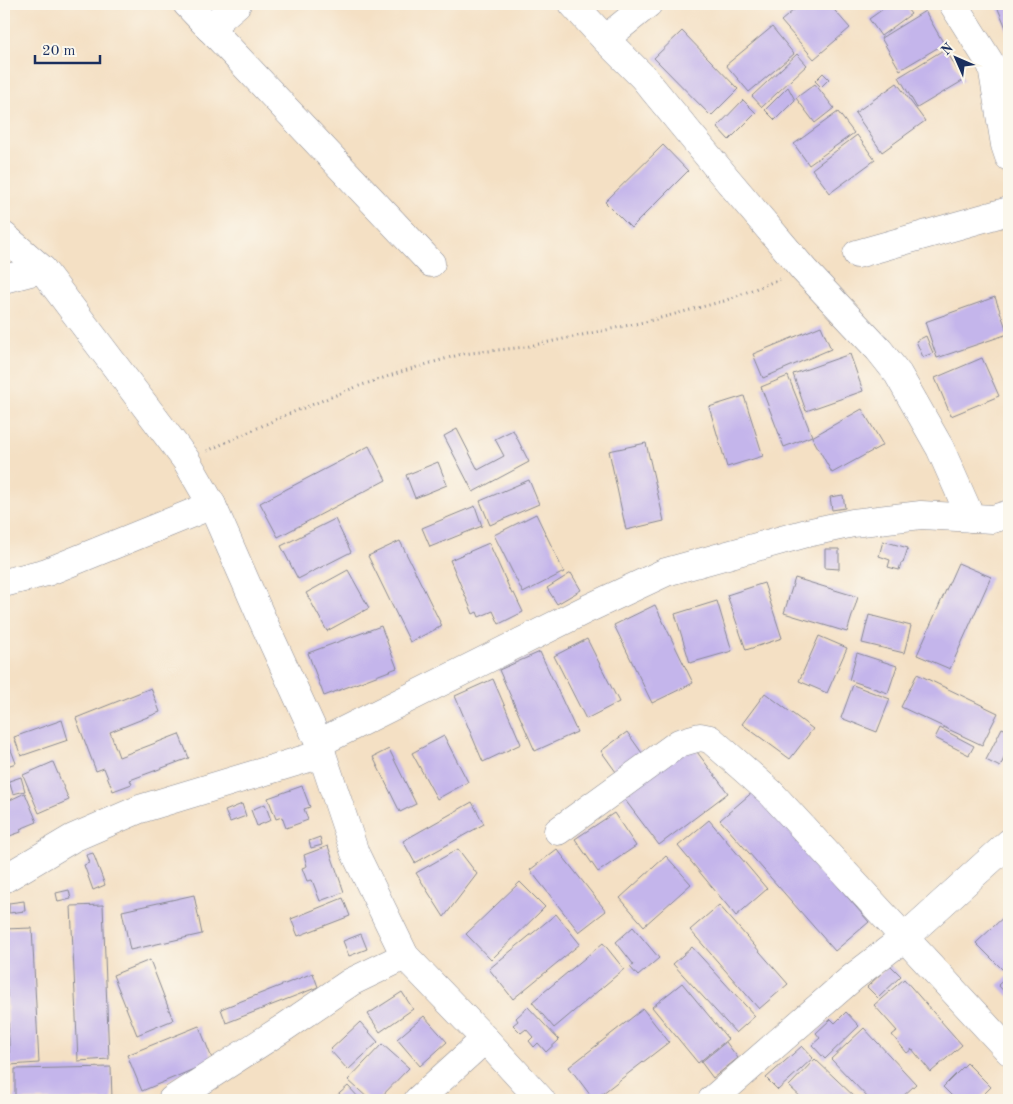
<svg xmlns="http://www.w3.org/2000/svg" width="1013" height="1104" viewBox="0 0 1013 1104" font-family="'Old Standard TT',serif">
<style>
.building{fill:#c4b5eb}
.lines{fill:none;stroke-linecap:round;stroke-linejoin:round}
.minor-casing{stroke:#888891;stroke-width:29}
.path{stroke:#888891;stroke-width:3;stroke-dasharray:1 4;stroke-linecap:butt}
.minor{stroke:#fff;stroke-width:28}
</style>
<rect width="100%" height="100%" fill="#fbf7ec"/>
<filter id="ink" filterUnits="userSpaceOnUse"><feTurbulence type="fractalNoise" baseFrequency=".02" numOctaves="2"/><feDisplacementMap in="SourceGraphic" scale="10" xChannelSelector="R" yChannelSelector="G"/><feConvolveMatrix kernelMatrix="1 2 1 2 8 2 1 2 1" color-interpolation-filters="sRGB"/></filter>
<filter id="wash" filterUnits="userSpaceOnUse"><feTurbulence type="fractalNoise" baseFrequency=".0096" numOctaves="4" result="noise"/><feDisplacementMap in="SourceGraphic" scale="20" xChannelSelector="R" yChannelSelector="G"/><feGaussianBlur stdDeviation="1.12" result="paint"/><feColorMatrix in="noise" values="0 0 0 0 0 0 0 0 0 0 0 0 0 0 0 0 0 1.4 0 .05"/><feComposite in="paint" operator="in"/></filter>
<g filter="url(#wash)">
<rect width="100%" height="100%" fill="#f4e0c4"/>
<g id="blocks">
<g class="building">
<polygon points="801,4 829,4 850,28 814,59 781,21"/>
<polygon points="890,4 903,4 911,14 881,36 869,19"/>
<polygon points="996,4 1009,4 1009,35"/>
<polygon points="925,11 944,44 900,70 881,38"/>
<polygon points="772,27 794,54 749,92 726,65"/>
<polygon points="682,31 738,89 711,116 654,58"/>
<polygon points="945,49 964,80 917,108 899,77"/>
<polygon points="797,54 807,65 762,107 752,96"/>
<polygon points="823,73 829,79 821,87 815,81"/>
<polygon points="897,83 925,121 882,152 855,113"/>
<polygon points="815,84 834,108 815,123 796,98"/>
<polygon points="788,87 795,100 775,120 765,110"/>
<polygon points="743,100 756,113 729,140 717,127"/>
<polygon points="838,112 854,133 809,165 794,144"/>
<polygon points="857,135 875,160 830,193 812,169"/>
<polygon points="663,145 688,171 631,228 605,202"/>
<polygon points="995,297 1008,334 937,358 925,322"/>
<polygon points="821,326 831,349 763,378 753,354"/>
<polygon points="926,336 933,353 923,357 916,341"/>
<polygon points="850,354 863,391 806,411 793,374"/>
<polygon points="982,358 999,396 951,416 935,378"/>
<polygon points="788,376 812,436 784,447 761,387"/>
<polygon points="744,396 763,456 727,467 709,407"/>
<polygon points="862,409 883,445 832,473 812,437"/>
<polygon points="457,429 478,470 504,456 495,439 513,430 529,462 473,492 444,436"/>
<polygon points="646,443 664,521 626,530 609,451"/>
<polygon points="369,446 386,480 278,537 260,503"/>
<polygon points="438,462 447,485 415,498 406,475"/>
<polygon points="529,480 539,504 490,525 480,501"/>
<polygon points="843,495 845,508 832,510 830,497"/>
<polygon points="475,506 482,526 430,547 422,528"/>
<polygon points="536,514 564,572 523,593 494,535"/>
<polygon points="335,519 351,552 298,579 281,546"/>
<polygon points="400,541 442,626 410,642 368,556"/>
<polygon points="883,541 908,548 903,563 901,563 899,570 888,567 890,560 879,556"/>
<polygon points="489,543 512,594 514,593 523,612 499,624 493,611 479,617 477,612 473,614 450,560"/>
<polygon points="825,549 839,549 839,569 825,568"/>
<polygon points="958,563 991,577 950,669 917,655"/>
<polygon points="348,570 369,608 327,631 306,593"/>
<polygon points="571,573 581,590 557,604 547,588"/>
<polygon points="795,578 858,597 847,632 784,613"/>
<polygon points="764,583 782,638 746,650 727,595"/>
<polygon points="717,601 732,651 690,663 675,614"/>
<polygon points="655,605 693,683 652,703 614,625"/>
<polygon points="869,615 911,626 904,653 862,643"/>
<polygon points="381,626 397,668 324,696 308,653"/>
<polygon points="819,636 847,648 827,693 799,681"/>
<polygon points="587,639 619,702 586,719 554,656"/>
<polygon points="540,652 577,732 535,751 499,670"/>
<polygon points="857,653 897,666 888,693 849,680"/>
<polygon points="917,674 998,713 982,745 901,707"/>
<polygon points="493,679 521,744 483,762 455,696"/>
<polygon points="853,685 890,699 877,732 841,718"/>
<polygon points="151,688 160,712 110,732 119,757 179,734 189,758 130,780 132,784 113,791 104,768 96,771 76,718"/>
<polygon points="765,693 813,729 790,759 742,724"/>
<polygon points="62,720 68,740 21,756 14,737"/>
<polygon points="940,728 974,746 969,755 935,738"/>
<polygon points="1002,728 1009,731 1009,747 1000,767 986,760"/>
<polygon points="627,732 647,760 621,779 601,751"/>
<polygon points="444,736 468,782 437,799 412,753"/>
<polygon points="6,737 16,763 4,767 4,738"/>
<polygon points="691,744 728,793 659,845 622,796"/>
<polygon points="389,749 416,804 400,812 373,757"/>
<polygon points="53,762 69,800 39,813 23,775"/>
<polygon points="21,777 25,791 13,794 9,781"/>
<polygon points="4,784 10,800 25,793 37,822 20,829 21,832 4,838"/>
<polygon points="302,786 310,807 304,809 308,820 286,828 282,817 276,819 268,798"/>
<polygon points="755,790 869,922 835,951 720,820"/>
<polygon points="472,802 484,824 415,863 403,841"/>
<polygon points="242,804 246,816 230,822 225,811"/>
<polygon points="265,804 271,820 257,826 251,810"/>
<polygon points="614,813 636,846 598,872 575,839"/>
<polygon points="709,820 767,889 736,916 678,846"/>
<polygon points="320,837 322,845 311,848 309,841"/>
<polygon points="328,846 344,892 320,901 312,880 307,881 302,868 307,866 304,855"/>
<polygon points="458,849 477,874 444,917 416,873"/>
<polygon points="557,849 606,911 579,932 530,870"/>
<polygon points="93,853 105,885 93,890 84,865 89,863 86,855"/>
<polygon points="666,856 691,884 644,926 620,898"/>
<polygon points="520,882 545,907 491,960 466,934"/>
<polygon points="69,890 71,899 58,902 56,893"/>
<polygon points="194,895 202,934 130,950 122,911"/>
<polygon points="343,898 350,916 298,936 291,919"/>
<polygon points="24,901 25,911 9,913 9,903"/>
<polygon points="103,905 109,1059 78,1061 71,906"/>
<polygon points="719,905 788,984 759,1009 690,930"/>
<polygon points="1009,912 1009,968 1005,972 976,943"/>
<polygon points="556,914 580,944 513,999 489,969"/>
<polygon points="633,927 659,958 638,976 630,967 634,965 616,942"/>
<polygon points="32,928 39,1063 10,1065 4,929"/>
<polygon points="361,934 367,949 349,956 343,941"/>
<polygon points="603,943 624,969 554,1028 532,1002"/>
<polygon points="692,947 755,1016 736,1033 673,964"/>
<polygon points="150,960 173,1020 137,1035 113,975"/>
<polygon points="890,965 901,976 878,998 867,987"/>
<polygon points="313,973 318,987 226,1023 221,1009"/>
<polygon points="1009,975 1009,997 998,985"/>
<polygon points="904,979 962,1045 931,1072 912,1049 907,1053 892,1035 897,1031 874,1005"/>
<polygon points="682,983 728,1039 698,1063 652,1007"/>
<polygon points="402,992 413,1009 380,1032 368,1014"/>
<polygon points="528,1007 559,1040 546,1052 538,1043 534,1047 529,1041 533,1037 526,1029 521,1033 513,1025 518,1021 516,1018"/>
<polygon points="643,1009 669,1042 594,1100 569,1067"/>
<polygon points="846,1012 859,1026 825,1059 812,1045 820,1038 816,1033 831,1019 835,1023"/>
<polygon points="424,1016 447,1042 420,1066 397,1039"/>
<polygon points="360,1022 378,1042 348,1070 330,1050"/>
<polygon points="199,1026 213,1061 142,1091 127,1055"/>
<polygon points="864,1028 916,1084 899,1100 870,1100 831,1059"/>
<polygon points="726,1042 738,1058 713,1078 701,1062"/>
<polygon points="382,1044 409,1068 378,1100 370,1100 348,1080"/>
<polygon points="802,1046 813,1058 778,1090 766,1078"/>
<polygon points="4,1053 8,1053 9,1065 4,1066"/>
<polygon points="815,1059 858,1100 804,1100 789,1086"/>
<polygon points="967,1063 991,1087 978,1100 956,1100 943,1087"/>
<polygon points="111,1067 112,1100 15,1100 15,1069"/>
<polygon points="348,1086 361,1100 332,1100"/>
</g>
</g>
</g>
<g filter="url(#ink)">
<use href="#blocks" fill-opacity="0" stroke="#888891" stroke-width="1"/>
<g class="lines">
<g class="minor-casing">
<g id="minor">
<polyline points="187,4 431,263"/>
<polyline points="573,4 605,39 648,4"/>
<polyline points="953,4 992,66 1005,145 1009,157"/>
<polyline points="209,28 237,4"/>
<polyline points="605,39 643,77 726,178 804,270 879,350 898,374 940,448 971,518"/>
<polyline points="4,236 42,269 186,460 212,505 262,619 319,743 322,754 355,853 405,956 485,1039 541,1100"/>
<polyline points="857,254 1009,211"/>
<polyline points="4,279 42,269"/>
<polyline points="4,583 47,572 212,505"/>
<polyline points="319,743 587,609 666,572 807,533 853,523 921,515 993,519 1009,514"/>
<polyline points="558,831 679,743 700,737 710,739 771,793 1009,1051"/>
<polyline points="4,879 73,838 140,809 322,754"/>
<polyline points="172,1100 282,1029 351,982 405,956"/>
<polyline points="418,1100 485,1039"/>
<polyline points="712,1100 852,978 904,938 1009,843"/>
</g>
</g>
<polyline class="path" points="207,451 286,415 356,387 410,369 462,354 525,347 649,321 724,301 780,279"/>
<use href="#minor" class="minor"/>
</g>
</g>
<rect width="1013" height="1104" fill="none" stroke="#fbf7ec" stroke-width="20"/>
<g transform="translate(956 58) rotate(315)" stroke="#fbf7ec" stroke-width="4" paint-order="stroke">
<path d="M0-4L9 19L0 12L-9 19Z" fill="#1b2f5e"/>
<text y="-8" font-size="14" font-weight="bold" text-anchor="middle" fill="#1b2f5e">N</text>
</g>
<path d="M35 55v8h65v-8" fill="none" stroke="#1b2f5e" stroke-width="2.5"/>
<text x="42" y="55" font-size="15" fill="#1b2f5e" stroke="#fbf7ec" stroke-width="4" paint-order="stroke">20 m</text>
</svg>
